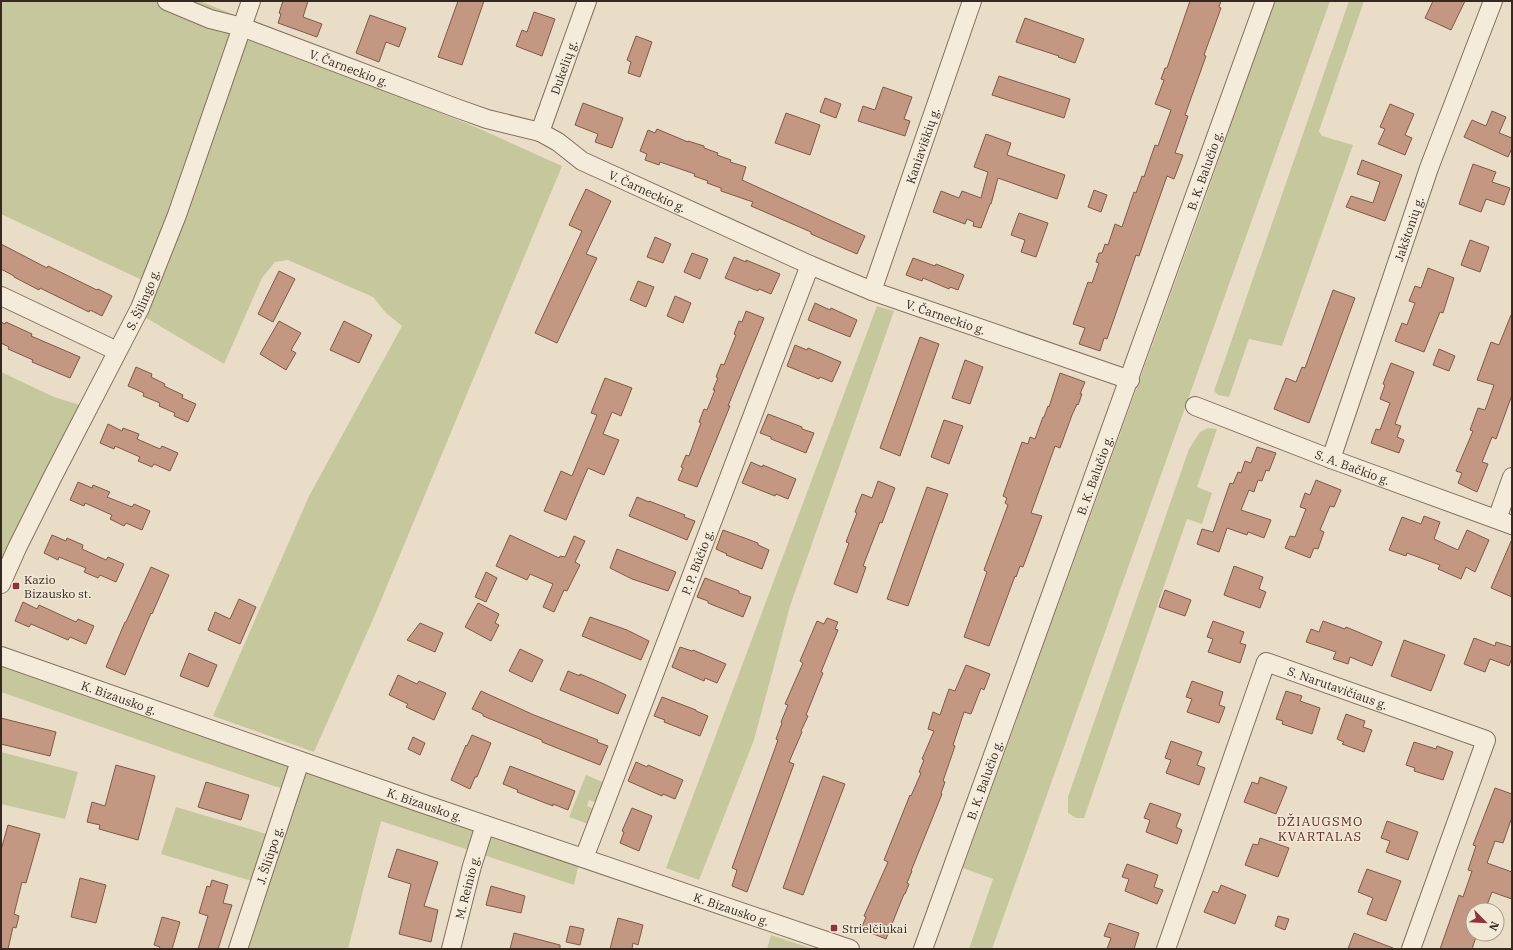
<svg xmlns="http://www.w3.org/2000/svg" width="1513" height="950" viewBox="0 0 1513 950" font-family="'IBM Plex Serif',serif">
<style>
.green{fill:#c6c79d}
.building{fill:#c49782;stroke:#805947}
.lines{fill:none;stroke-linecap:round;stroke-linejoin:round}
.minor-casing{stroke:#846f5f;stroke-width:20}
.minor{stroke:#f5ebda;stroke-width:18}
.poi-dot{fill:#8c353d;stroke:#f2e8d6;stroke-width:1.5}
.labels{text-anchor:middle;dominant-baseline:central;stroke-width:3;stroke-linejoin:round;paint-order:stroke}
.street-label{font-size:12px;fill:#362921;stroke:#f2e8d6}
.poi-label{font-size:12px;fill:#362921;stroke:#f2e8d6;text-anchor:start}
.neighbourhood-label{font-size:13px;letter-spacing:1px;fill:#5e2b25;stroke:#f2e8d6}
</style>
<rect width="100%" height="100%" fill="#eaddc8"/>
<g class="green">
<polygon points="1,1 200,1 237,16 167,223 142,280 1,214"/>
<polygon points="1274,1 1330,1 992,949 969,949 993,879 963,868 1203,205"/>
<polygon points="1349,1 1364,1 1319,131 1322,136 1353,145 1282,346 1249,339 1229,397 1218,395 1214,391"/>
<path d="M259,39L480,129L562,166L374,617L314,752L213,716L309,496L402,326L386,313L373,297L288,260L275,262L262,278L224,364L143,316C182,226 215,134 245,41Z"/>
<polygon points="877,306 894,311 790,606 754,740 699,880 666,868"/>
<polygon points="1,372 54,397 83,406 1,571"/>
<polygon points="1208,428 1217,429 1197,487 1212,493 1202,524 1187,519 1084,818 1076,818 1068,813 1068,797 1189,449 1200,432"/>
<polygon points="1,661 579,863 574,885 381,821 348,949 245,949 265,885 161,854 176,807 280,838 295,793 191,758 1,692"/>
<polygon points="1,752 78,772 65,819 1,804"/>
<polygon points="586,775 605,783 597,803 589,800 587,806 594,809 588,824 569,817"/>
<polygon points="771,935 813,949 767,949"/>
</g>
<g class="building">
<polygon points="283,1 308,1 303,17 322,24 317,37 278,23 281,14 279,13"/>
<polygon points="458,1 484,1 462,65 438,57"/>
<polygon points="1190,1 1221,1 1219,7 1221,8 1204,55 1206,56 1185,115 1188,116 1175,153 1183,155 1174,179 1167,176 1139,256 1136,255 1107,339 1104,338 1100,351 1079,344 1085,328 1073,324 1088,282 1092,283 1099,263 1096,262 1099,253 1102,253 1105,244 1108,245 1115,224 1122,227 1134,192 1136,193 1142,176 1144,177 1155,145 1158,146 1171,110 1155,104 1164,80 1161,79 1165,68 1167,68"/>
<polygon points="1433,1 1465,1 1451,30 1425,18"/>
<polygon points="534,12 555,19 542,56 516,46 522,30 527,32"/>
<polygon points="370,15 406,28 399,47 386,42 379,62 356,53"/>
<polygon points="1025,18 1084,39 1075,63 1058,57 1059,56 1016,42"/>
<polygon points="636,36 652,42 640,77 628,73 631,62 627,60"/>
<polygon points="999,76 1070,99 1064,118 992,95"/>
<polygon points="883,87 912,97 904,119 910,121 905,136 858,121 863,106 875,110"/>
<polygon points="825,98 841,104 836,118 820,112"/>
<polygon points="583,103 623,118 612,148 595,142 598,134 575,125"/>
<polygon points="1390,104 1414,114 1405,135 1412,138 1405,155 1378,144 1385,129 1380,127"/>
<polygon points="1492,111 1506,117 1499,133 1512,138 1512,148 1508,157 1464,137 1472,120 1486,126"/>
<polygon points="786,113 820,125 810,155 775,143"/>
<polygon points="657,129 688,142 688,141 704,146 704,148 718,153 717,155 731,160 730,162 746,167 742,180 865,236 857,254 811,234 811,232 751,206 753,202 721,191 721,188 707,183 708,181 694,176 695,174 660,162 659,165 645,160 647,154 640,151 648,130 655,133"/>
<polygon points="986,134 1011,143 1007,155 1065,175 1057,199 998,178 991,204 990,204 981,228 973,226 974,222 967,219 965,224 933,212 941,191 959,198 962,191 981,198 988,172 974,167"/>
<polygon points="1362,160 1402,175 1385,221 1346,207 1351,196 1373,203 1380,182 1357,174"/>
<polygon points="1473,164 1496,172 1492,182 1510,188 1504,205 1486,199 1481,212 1459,204"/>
<polygon points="586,189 611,201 586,254 597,258 557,343 535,333 582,231 569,225"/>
<polygon points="1094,190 1107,195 1101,212 1088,207"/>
<polygon points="1019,213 1048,223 1036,257 1021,252 1025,240 1011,235"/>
<polygon points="655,237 671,244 663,263 647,257"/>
<polygon points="1470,240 1489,247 1480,272 1461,265"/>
<polygon points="1,244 47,268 48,266 97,290 98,289 112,296 102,316 90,310 89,312 40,288 39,290 14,277 14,276 1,269"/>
<polygon points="692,253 708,259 700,279 684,272"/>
<polygon points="734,257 746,262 746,260 780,274 771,294 759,289 758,291 725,278"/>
<polygon points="913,258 935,266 936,264 964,275 958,290 950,287 949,289 923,278 922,281 906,275"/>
<polygon points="1428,268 1454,278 1443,313 1440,312 1424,352 1395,341 1402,323 1407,325 1415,303 1409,301 1415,286 1421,288"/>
<polygon points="279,271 295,279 273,322 258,314"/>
<polygon points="638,281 654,287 646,307 630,300"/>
<polygon points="1333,290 1355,298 1309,423 1274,409 1286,378 1296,382 1302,367 1305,368"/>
<polygon points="675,296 691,303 683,323 667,316"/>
<polygon points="815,303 830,310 831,308 857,320 850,337 808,320"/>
<polygon points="746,311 764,318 728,406 730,406 697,487 678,480 683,468 681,467 686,455 689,456 701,423 699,422 704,409 707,410 715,390 713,390 718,378 716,377 721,364 724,365 736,335 734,334 739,321 742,322"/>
<polygon points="1511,315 1512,315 1512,395 1496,439 1492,437 1482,462 1488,464 1477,492 1458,483 1462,473 1456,471 1473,431 1470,430 1478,408 1485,410 1494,385 1477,380 1491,342 1499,345"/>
<polygon points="279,321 301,333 291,350 296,353 286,370 260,354"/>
<polygon points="344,321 372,335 359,363 330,350"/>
<polygon points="1,322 5,324 6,322 32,334 31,336 80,357 70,378 32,362 33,360 8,349 9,347 1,343"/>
<polygon points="920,337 939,344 900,456 880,448"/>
<polygon points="795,345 807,350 808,348 841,362 832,382 820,377 819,379 787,366"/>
<polygon points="1439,349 1455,356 1449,371 1433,365"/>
<polygon points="965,360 983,367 970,404 952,398"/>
<polygon points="1391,363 1414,372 1395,424 1401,426 1397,437 1404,440 1399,453 1371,443 1376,429 1380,430 1390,403 1380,399 1385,385 1383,384"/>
<polygon points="136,367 152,374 151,377 165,384 164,386 183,395 182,398 196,404 188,422 174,416 175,413 159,406 160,403 143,396 144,393 128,386"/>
<polygon points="1060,373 1085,382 1080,394 1082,394 1078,405 1077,404 1072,415 1060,448 1055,446 1031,513 1042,516 1023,567 1020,566 1016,577 1015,576 989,646 964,637 987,572 984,570 1008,505 1005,503 1007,498 1003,496 1022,442 1028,444 1030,437 1035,439 1043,417 1044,417 1048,406 1049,407"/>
<polygon points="605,378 632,388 621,416 612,412 603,434 619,440 604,475 588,468 566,520 544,511 561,471 572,476 597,415 591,413"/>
<polygon points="768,414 802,427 802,429 814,433 806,453 771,439 771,437 760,433"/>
<polygon points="944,420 963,426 949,464 931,457"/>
<polygon points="108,424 122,431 123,428 139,434 137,439 160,449 162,446 178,453 170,471 154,464 152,467 138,461 140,457 115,446 114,449 100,443"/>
<polygon points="1257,447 1276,453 1269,471 1266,470 1262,481 1258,480 1254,492 1249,490 1241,510 1271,520 1264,538 1248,532 1247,535 1227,528 1219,552 1197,544 1202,529 1213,532 1230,483 1233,484 1238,472 1241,473 1245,461 1251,463"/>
<polygon points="751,462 762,467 763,465 796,479 788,499 776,494 775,496 742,483"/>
<polygon points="1316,480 1341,490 1334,507 1330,506 1320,530 1324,532 1318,549 1314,548 1310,558 1285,548 1290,536 1295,537 1306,509 1300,507 1305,493 1310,495"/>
<polygon points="878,481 895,488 882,523 880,522 863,566 866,567 857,593 834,584 849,543 846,542 857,513 855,512 862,494 872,498"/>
<polygon points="78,482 92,488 93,485 110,492 107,497 132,507 134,504 150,511 142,530 126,523 124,526 110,519 112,515 85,503 84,506 70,500"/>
<polygon points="927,487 948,494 908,606 887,599"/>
<polygon points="637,497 649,502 649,501 685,515 684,517 695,521 687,540 629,516"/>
<polygon points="1424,516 1440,522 1434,539 1458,550 1467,530 1489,540 1475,572 1466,567 1461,579 1438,569 1440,565 1407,553 1406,556 1389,550 1402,517 1421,524"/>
<polygon points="723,530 758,543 758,545 769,550 762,569 726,555 727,554 716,549"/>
<polygon points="52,535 66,541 67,538 83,545 82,549 106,560 108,557 124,564 116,582 100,575 98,578 84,572 86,568 59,557 58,560 44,553"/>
<polygon points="510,535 559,558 560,556 565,557 574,536 585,541 575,562 580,565 567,591 564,590 554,612 543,607 553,584 530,574 527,580 496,566"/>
<polygon points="1512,539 1512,597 1491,588"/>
<polygon points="617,549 676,572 668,591 632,579 610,568"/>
<polygon points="1234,566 1263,577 1259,589 1266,592 1260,608 1224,595"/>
<polygon points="151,567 169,575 152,614 151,613 125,675 106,667 125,622 126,622"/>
<polygon points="486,572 497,578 486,602 475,597"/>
<polygon points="705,578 739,591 739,593 751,597 743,617 708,603 708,601 697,597"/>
<polygon points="1165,590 1191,600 1185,616 1159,607"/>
<polygon points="239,599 256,607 240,644 208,630 215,612 230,619"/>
<polygon points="23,602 37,609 39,605 76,622 78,619 94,626 86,644 70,637 68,640 31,624 29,627 15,621"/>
<polygon points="478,603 499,614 495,623 499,625 491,641 465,627"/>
<polygon points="590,617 627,630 649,641 641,660 582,636"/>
<polygon points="827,618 838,622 835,629 838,630 821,672 823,673 806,715 808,716 801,731 802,732 789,762 794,764 747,892 732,886 737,870 732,868 778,740 776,739 782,723 781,722 788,705 785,704 803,663 800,661 817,621 824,624"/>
<polygon points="1213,621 1244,632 1240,643 1246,645 1240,663 1208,652 1213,639 1207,637"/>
<polygon points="1323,621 1345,629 1346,627 1382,642 1372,666 1350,657 1348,664 1333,659 1336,652 1306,642 1311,629 1319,632"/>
<polygon points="420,623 443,633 435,652 407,640"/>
<polygon points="1474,638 1495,646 1496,642 1512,647 1512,658 1509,666 1490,659 1485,672 1464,664"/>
<polygon points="1404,640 1445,655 1431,691 1391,676"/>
<polygon points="680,647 692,651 693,650 726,664 717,683 705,678 704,681 672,667"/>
<polygon points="520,649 543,660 532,682 509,671"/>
<polygon points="189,653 217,665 208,687 180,676"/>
<polygon points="966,665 990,674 984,690 981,688 971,714 964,712 953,745 955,746 943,781 945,782 941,793 942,794 911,871 912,871 907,883 909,884 905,894 904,894 886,939 861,929 866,917 864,916 888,862 884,860 910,795 911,796 921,773 919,772 924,760 922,759 934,731 928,729 933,712 940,715 949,689 955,691"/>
<polygon points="568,671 580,676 580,674 604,684 626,695 618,714 560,690"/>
<polygon points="398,675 417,684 419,681 446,693 434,720 406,707 408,704 389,695"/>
<polygon points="1192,681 1223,692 1219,705 1225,707 1219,723 1187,712 1192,699 1186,697"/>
<polygon points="481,691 534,715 598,740 597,742 608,746 600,765 542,742 542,740 483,716 483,714 472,709"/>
<polygon points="1286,691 1302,696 1300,701 1320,708 1312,734 1282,724 1283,721 1276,719"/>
<polygon points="662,697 696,710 696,711 708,716 700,736 664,722 665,720 654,716"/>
<polygon points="1346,714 1365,721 1363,727 1372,730 1364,752 1342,744 1344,742 1337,739"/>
<polygon points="1,718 56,732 50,756 1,744"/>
<polygon points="472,735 491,743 477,777 475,777 470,789 451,780 466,745 467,746"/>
<polygon points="413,737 425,743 420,755 408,749"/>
<polygon points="1171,741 1202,752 1197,765 1205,768 1199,785 1166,773 1171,760 1165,758"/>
<polygon points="1414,742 1436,749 1437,746 1453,752 1443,780 1414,771 1415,768 1406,765"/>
<polygon points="636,762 647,767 648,765 683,780 675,799 663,794 662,796 628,781"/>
<polygon points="116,765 155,776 138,840 99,829 100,825 87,822 92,802 105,806"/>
<polygon points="510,766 575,791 568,810 553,804 553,806 517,792 518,790 503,784"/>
<polygon points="823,776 845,784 803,895 783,888"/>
<polygon points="1260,777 1287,787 1276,814 1244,802 1252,782 1258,784"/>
<polygon points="206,782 249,795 241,820 198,807"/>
<polygon points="1495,788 1512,794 1512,817 1503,843 1495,841 1487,863 1512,872 1512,899 1492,892 1485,910 1473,910 1473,934 1477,934 1472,949 1440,949 1459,895 1463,897 1472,871 1468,870 1476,846 1473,845"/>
<polygon points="1150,803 1181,814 1176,827 1182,830 1177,844 1146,832 1150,820 1144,818"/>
<polygon points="632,808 652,816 639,851 620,843 624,832 622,831"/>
<polygon points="1387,821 1418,832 1408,860 1386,852 1390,841 1381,838"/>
<polygon points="8,825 40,834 26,883 22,882 14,914 19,916 16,928 13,927 8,949 1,949 1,850"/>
<polygon points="1260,838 1289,848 1278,877 1245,865 1253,844 1258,845"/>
<polygon points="397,849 438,862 424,906 438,910 431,942 399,934 411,884 388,877"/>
<polygon points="1127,864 1158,875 1154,887 1163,890 1157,904 1125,891 1129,879 1122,877"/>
<polygon points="1367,869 1401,881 1386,921 1367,914 1373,898 1358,892"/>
<polygon points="80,878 106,885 96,923 71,917"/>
<polygon points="212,880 228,885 223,903 232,905 218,949 198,949 208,916 199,913 207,886 210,887"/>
<polygon points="1221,885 1246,895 1235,924 1204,912 1213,891 1218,893"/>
<polygon points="491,886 525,896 521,913 486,905"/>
<polygon points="1278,916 1289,919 1285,930 1275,926"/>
<polygon points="162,917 180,922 172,949 159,949 160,947 154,945"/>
<polygon points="618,918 643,925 638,945 633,943 632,949 610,949"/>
<polygon points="1109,923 1139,933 1134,949 1107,949 1111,938 1104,936"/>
<polygon points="570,926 584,929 580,945 566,942"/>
<polygon points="514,933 560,945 560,949 510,949"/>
<polygon points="1354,933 1393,948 1393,949 1348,949"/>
</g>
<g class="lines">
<g class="minor-casing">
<g id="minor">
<path id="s1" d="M167,1L210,19L242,27L456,108L487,119L540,132L558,142L582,161L810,265L872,291L1130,380"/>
<path id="s2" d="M540,132L587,1"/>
<path id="s3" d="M872,291L972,1"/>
<polyline points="1,296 117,351"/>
<path id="s4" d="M1195,406L1331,459L1512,525"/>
<path id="s5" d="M1331,459L1429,168L1493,1"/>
<polyline points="1497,519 1512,477"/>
<path id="s6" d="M1,584L17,548L52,478L140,308L177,215L251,1"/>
<path id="s7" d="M1,656L421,803L850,949"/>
<path id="s8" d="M584,858L810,265"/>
<path id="s9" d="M238,949L300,761"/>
<path id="s10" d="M451,949L472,866L485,825"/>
<path id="s11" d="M923,949C1037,633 1152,317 1265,1"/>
<path id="s12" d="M1166,949L1266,662L1486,740L1411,949"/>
</g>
</g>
<use href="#minor" class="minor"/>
</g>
<g class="poi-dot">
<rect x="12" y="582" width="8" height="8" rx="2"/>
<rect x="830" y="924" width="8" height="8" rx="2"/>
</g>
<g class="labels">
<g class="street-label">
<text stroke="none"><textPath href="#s1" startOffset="194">V. Čarneckio g.</textPath></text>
<text stroke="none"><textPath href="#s2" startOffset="69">Dukelių g.</textPath></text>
<text stroke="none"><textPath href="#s3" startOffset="154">Kaniaviškių g.</textPath></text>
<text stroke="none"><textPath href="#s11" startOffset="828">B. K. Balučio g.</textPath></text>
<text stroke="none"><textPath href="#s1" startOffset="519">V. Čarneckio g.</textPath></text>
<text stroke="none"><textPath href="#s5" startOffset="243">Jakštonių g.</textPath></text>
<text stroke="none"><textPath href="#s6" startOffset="318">S. Šilingo g.</textPath></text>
<text stroke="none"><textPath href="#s1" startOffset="843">V. Čarneckio g.</textPath></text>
<text stroke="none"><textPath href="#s4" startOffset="169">S. A. Bačkio g.</textPath></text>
<text stroke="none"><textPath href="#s11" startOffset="504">B. K. Balučio g.</textPath></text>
<text stroke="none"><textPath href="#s8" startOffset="317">P. P. Būčio g.</textPath></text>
<text stroke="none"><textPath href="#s12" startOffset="380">S. Narutavičiaus g.</textPath></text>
<text stroke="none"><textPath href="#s7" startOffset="125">K. Bizausko g.</textPath></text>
<text stroke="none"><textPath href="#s11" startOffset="180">B. K. Balučio g.</textPath></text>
<text stroke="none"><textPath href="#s7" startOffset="449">K. Bizausko g.</textPath></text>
<text stroke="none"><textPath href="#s9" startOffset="99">J. Šliūpo g.</textPath></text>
<text stroke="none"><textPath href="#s10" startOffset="64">M. Reinio g.</textPath></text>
<text stroke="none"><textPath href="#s7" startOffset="773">K. Bizausko g.</textPath></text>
</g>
<g class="poi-label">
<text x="24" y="579">Kazio<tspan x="24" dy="14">Bizausko st.</tspan></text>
<text x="842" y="928">Strielčiukai</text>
</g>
<g class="neighbourhood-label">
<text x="1320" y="821">DŽIAUGSMO<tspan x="1320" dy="15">KVARTALAS</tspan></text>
</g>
</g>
<rect width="1513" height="950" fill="none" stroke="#362921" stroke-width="4"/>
<g transform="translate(1485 922) rotate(114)"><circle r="19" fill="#f2e8d6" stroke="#a79c8e"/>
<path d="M0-3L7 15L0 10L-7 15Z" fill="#8c353d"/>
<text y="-6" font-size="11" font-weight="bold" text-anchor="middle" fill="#362921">N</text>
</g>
</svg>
